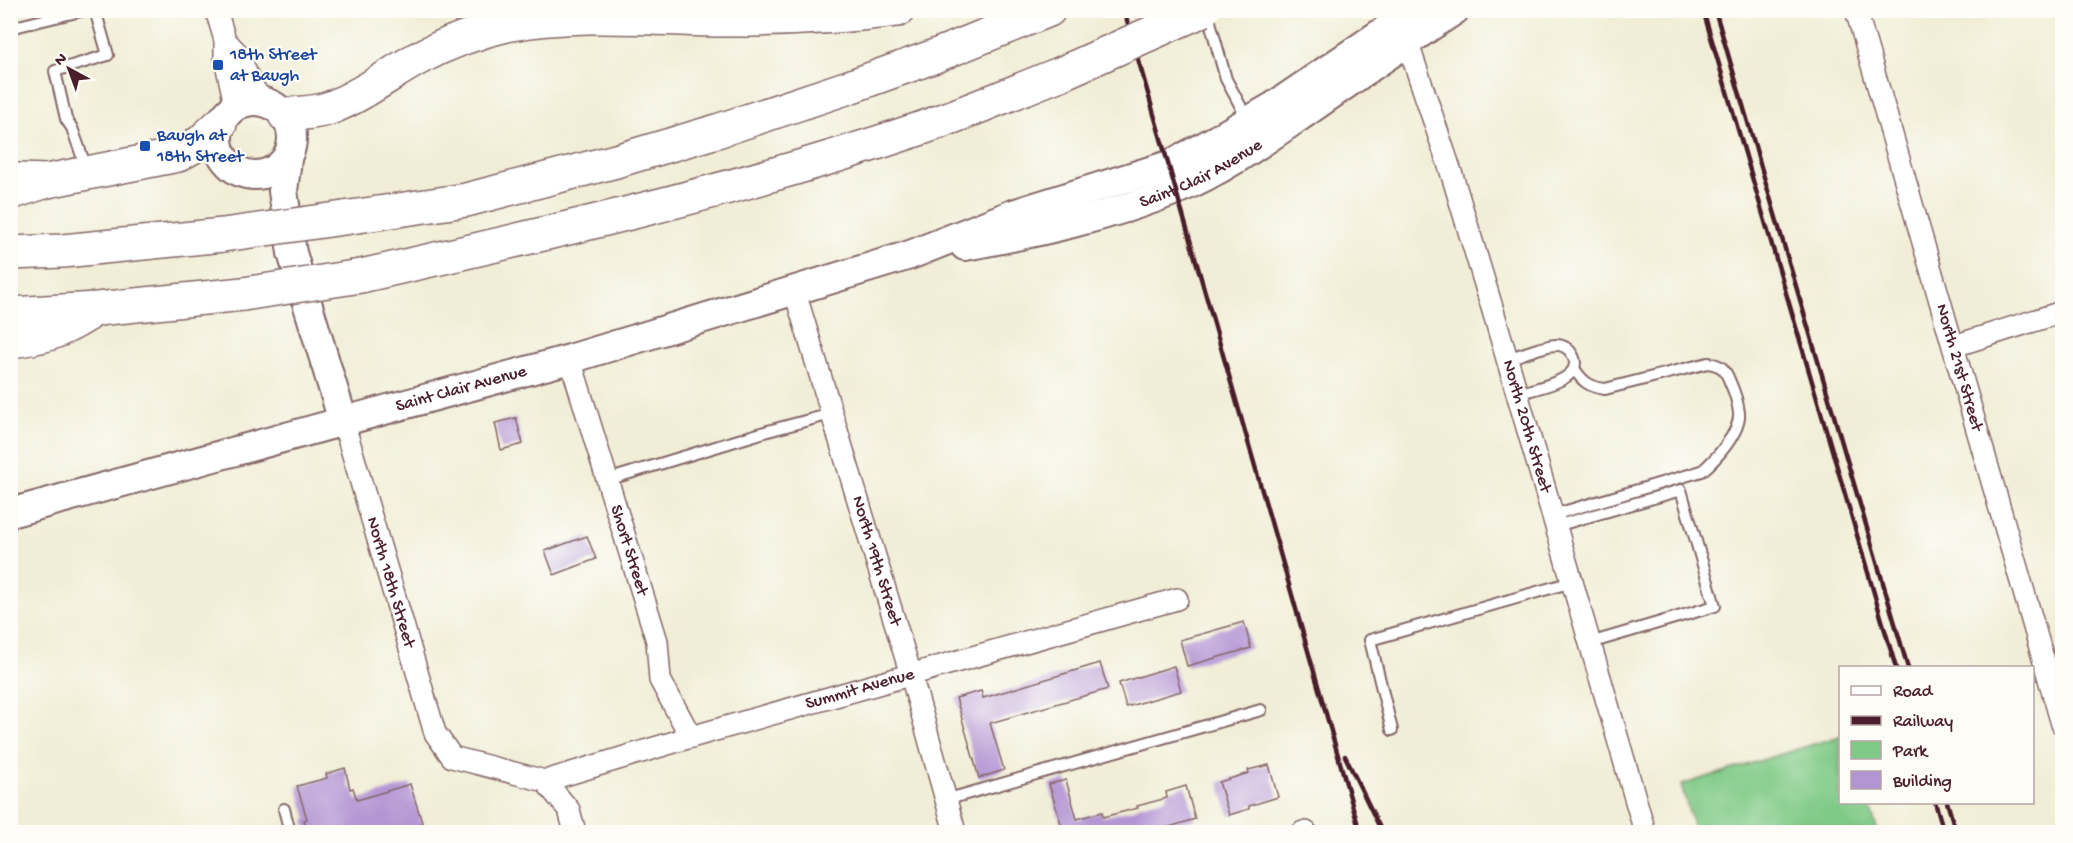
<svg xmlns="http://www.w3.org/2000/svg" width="2073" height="843" viewBox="0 0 2073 843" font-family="'Gochi Hand',sans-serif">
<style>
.green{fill:#80ca87;stroke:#657459;stroke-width:1.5}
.building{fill:#b495d4}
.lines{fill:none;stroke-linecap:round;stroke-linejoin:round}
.lane-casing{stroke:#846767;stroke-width:14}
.street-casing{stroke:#846767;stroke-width:24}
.secondary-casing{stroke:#846767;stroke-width:32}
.primary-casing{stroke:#846767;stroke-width:36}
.highway-casing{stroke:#846767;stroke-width:36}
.lane{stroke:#fff;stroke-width:10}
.street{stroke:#fff;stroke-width:21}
.secondary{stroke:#fff;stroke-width:28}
.primary{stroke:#fff;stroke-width:33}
.highway{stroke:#fff;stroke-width:33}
.rail{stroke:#4a1f2b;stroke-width:4.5}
.highway-bridge-casing{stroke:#846767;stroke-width:36;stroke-linecap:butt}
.highway-bridge{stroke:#fff;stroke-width:33}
.transit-dot{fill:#1a4fb4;stroke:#fdfcf7;stroke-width:2}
.labels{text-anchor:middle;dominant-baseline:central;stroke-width:4.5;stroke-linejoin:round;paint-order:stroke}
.transit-label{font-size:18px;fill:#164399;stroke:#fdfcf7;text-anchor:start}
.street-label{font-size:18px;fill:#4a1f2b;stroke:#fdfcf7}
</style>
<rect width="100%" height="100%" fill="#fdfcf7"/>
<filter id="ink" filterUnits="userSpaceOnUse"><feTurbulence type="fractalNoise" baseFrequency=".0167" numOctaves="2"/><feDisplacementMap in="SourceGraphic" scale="12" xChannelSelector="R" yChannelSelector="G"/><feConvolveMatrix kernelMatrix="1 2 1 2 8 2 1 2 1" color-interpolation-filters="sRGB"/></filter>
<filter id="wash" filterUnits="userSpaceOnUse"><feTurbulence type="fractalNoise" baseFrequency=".008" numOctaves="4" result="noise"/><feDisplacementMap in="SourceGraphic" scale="24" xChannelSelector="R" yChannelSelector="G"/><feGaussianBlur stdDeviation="1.35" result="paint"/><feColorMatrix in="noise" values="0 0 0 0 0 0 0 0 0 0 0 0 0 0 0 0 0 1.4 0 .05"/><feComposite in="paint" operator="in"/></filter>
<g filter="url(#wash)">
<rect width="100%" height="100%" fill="#f1edd6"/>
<polygon class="green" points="1840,736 1840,802 1869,803 1878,832 1695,832 1681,785"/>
<g id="blocks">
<g class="building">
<polygon points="516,418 523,444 501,450 495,423"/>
<polygon points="587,536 596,559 554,575 545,551"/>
<polygon points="1244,622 1251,648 1187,666 1180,640"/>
<polygon points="1100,663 1108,689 990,723 1004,770 979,778 956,698 981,691 983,698"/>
<polygon points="1174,666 1181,691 1126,707 1119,683"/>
<polygon points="1269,765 1278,797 1249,806 1249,809 1229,815 1219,782 1249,773 1248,770"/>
<polygon points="345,768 350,789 353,788 357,800 410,784 425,832 308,832 304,820 307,819 297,786 327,778 326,774"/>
<polygon points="1066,780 1077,819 1102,812 1103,817 1138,808 1137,806 1167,798 1166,792 1186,786 1195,819 1166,828 1167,832 1046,832 1045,829 1061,824 1049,784"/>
</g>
</g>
</g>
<g filter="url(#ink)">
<use href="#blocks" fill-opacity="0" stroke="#846767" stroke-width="1.5"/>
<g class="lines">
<g class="lane-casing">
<g id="lane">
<polyline points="1207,11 1226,79 1248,120"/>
<polyline points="10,28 85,10"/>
<polyline points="87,170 72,128 66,119 55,71 108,55 95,10"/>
<path d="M1507,359C1518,356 1547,344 1557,345C1563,345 1569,349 1572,354C1588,381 1534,388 1517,394"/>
<polyline points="607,480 768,431 831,414"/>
<path d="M1553,515L1702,471C1715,460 1741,432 1739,413C1738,403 1734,391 1730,382C1725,369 1722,365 1708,363L1605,389C1590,387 1583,382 1575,370"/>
<polyline points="1556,526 1681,490 1715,606 1590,643"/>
<polyline points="1392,730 1370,640 1572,582"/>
<polyline points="945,800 1261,710"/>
<polyline points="284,809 290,832"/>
</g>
</g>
<g class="street-casing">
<g id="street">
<polyline points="216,10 225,40 225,59 233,95 232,109"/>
<path id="s1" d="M1856,10L2062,724"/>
<path id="s2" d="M1403,29L1452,175L1491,304L1645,832"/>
<polyline points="225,40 239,55 251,85 263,101"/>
<path id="s3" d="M794,289L911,675L955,832"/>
<polyline points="1954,346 2062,312"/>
<path id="s4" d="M570,359L657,641L660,680L691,737"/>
<path id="s5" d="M343,421L435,733L452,757L545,781L569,810L575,832"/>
<path id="s6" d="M545,781L691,737L1177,599"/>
<polyline points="1303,832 1306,832"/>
</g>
</g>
<g class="secondary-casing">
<g id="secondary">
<circle cx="255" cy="138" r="37"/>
<polyline points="287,159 283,191 292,253 343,421"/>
<path id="s7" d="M965,246C1036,233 1109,217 1176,190C1225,170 1268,138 1312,108C1359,75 1406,42 1455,10"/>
<path id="s8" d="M10,513L570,359L910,255L1013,214L1169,165L1203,147L1274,106L1415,10"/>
</g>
</g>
<g class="primary-casing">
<polyline id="primary" points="18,180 47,181 178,155 201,142 220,124"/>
</g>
<g class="highway-casing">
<g id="highway">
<path d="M285,115C299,113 317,113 330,108C361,96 388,75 417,59C447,43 479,31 511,24C584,11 657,20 730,20C786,20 842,17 898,10"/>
<polyline points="10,193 47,181"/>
<polyline points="344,218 466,200 616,161 717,131 849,87 935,56 1049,10"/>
<polyline points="10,253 63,251 223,235"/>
<path d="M361,276C551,233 741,190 925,127C971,111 1016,91 1060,74"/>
<polyline points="10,314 97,309 243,294"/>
<path d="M10,341C44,337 58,333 87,315"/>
</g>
</g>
<use href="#lane" class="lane"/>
<use href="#street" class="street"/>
<use href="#secondary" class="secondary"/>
<use href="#primary" class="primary"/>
<use href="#highway" class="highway"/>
<g class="rail">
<polyline points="1124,10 1360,832"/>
<polyline points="1703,10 1896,668"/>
<polyline points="1715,10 1908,668"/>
<polyline points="1345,756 1382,832"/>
<polyline points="1935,802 1944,832"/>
<polyline points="1947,802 1956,832"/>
</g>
<g class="highway-bridge-casing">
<g id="highway-bridge">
<polyline points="1060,74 1203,10"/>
<polyline points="223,235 344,218"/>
<polyline points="243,294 361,276"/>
</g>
</g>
<use href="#highway-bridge" class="highway-bridge"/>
</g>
</g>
<g class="transit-dot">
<rect x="212" y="59" width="12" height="12" rx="3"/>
<rect x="139" y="140" width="12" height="12" rx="3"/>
</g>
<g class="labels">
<g class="transit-label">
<text x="230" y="55">18th Street<tspan x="230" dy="21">at Baugh</tspan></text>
<text x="157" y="136">Baugh at<tspan x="157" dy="21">18th Street</tspan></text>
</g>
<g class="street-label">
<text stroke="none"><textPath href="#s7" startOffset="248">Saint Clair Avenue</textPath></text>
<text stroke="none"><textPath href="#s1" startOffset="372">North 21st Street</textPath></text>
<text stroke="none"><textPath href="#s8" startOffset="468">Saint Clair Avenue</textPath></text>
<text stroke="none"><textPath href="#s2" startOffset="416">North 20th Street</textPath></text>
<text stroke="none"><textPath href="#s4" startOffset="200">Short Street</textPath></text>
<text stroke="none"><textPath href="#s3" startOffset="284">North 19th Street</textPath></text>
<text stroke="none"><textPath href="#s5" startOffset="168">North 18th Street</textPath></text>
<text stroke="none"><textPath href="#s6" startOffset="328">Summit Avenue</textPath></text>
</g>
</g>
<rect width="2073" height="843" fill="none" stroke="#fdfcf7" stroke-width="36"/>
<rect x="1839" y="666" width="195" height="138" fill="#fdfcf7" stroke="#b5a4a5" stroke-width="1.5"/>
<rect x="1851" y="686" width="30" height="9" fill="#ffffff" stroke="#b5a4a5" stroke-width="1.5"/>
<text x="1893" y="696" font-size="18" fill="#4a1f2b">Road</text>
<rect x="1851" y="716" width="30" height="9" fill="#4a1f2b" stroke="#b5a4a5" stroke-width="1.5"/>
<text x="1893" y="726" font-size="18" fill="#4a1f2b">Railway</text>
<rect x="1851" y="741" width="30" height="18" fill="#80ca87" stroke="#b5a4a5" stroke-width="1.5"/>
<text x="1893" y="756" font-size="18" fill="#4a1f2b">Park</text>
<rect x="1851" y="771" width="30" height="18" fill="#b495d4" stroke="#b5a4a5" stroke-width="1.5"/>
<text x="1893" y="786" font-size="18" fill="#4a1f2b">Building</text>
<g transform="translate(69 69) rotate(319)" stroke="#fdfcf7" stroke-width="4.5" paint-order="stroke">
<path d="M0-4.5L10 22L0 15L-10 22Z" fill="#4a1f2b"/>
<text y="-9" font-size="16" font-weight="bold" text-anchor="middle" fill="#4a1f2b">N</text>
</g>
</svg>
